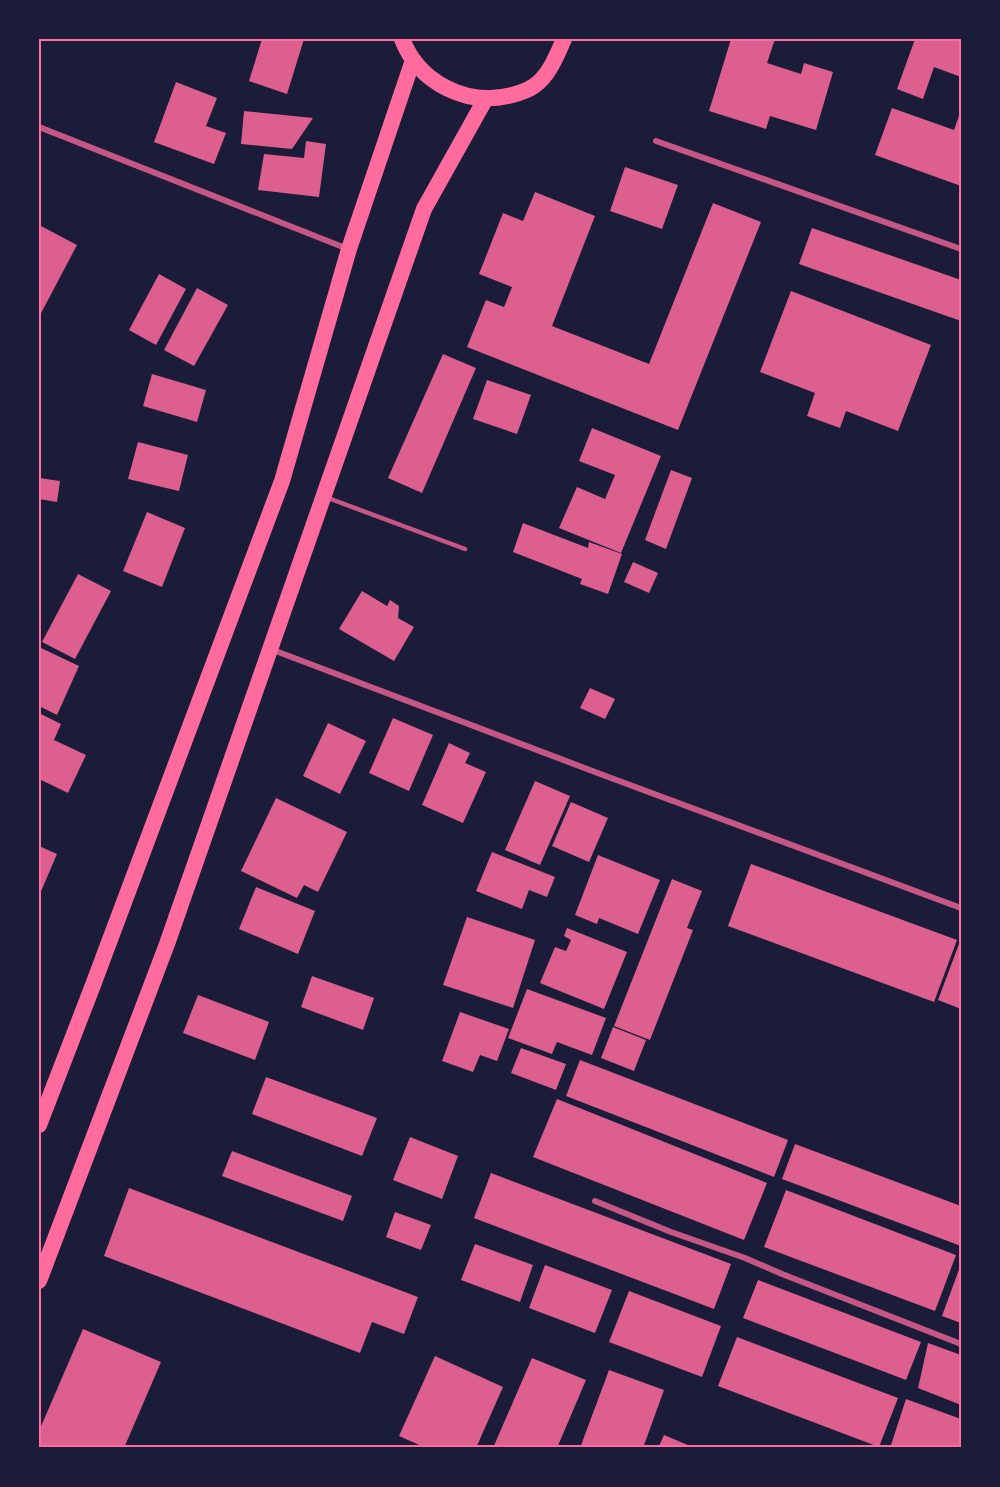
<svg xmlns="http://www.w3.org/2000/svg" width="1000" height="1487" viewBox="0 0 1000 1487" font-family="'Open Sans',sans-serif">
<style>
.building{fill:#dd5f8e}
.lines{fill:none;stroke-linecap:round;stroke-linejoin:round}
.service{stroke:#c65784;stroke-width:4.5}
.minor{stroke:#c65784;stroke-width:6}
.trunk{stroke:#ff6b9d;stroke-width:16}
.neatline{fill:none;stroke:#ff6b9d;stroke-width:2}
</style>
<rect width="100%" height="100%" fill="#1b1b3a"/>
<g class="building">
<polygon points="262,39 304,39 287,94 249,81"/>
<polygon points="731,39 775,39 767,63 801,74 804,63 833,72 816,130 770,116 766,129 709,111"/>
<polygon points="915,39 961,39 961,77 934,67 923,99 897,89"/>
<polygon points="176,82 217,98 206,126 226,133 214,164 154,142"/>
<polygon points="892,108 954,130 961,110 961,186 875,155"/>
<polygon points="244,111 313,118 292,149 241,144"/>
<polygon points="306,141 326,144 319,197 258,190 264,154 304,158"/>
<polygon points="625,167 678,185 662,229 610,211"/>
<polygon points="535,192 595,216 552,326 649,364 713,203 761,222 678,430 467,347 486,300 504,307 512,287 479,274 503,213 523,221"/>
<polygon points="39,225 77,245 39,317"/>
<polygon points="812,228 961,280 961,321 799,264"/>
<polygon points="159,274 186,289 156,345 129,330"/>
<polygon points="197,288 228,305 194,366 164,350"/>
<polygon points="791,291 931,345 898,431 846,411 840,428 807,416 815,393 760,372"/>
<polygon points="443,354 476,368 422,493 388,478"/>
<polygon points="152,374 206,390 197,422 143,406"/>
<polygon points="487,380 531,395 517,434 473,419"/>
<polygon points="592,428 661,456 621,553 559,528 577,487 605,499 615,475 579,461"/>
<polygon points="138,442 188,455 179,491 128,479"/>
<polygon points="671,470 692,478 666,549 645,540"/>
<polygon points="39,478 60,481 57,502 39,499"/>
<polygon points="147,512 185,528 162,587 123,571"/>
<polygon points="523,523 588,548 589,542 622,554 608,594 580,584 582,579 513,552"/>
<polygon points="633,562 658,573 649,593 624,582"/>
<polygon points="78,574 111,591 75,659 42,642"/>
<polygon points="362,591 387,606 390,600 399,606 398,618 414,627 394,661 339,629"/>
<polygon points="39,647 79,666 57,715 39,706"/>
<polygon points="590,688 615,699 605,719 580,708"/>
<polygon points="39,713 61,724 54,740 86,755 68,793 39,779"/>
<polygon points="393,718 433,735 409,791 369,773"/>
<polygon points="328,723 366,741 340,794 303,776"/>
<polygon points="449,743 470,753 465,763 486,772 463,823 422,805"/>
<polygon points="535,781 570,796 540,865 505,850"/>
<polygon points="276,798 347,832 318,892 304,885 297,898 241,871"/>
<polygon points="571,802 608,818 589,862 552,846"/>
<polygon points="39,846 57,854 39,896"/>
<polygon points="492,852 555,877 547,897 529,890 522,909 476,891"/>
<polygon points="598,855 660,880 638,934 599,918 597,924 575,915"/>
<polygon points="751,864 957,940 934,1002 728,926"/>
<polygon points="672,879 702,891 687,928 693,930 650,1040 614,1026"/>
<polygon points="256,887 315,911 298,954 239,929"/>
<polygon points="467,917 535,940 513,1008 443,985"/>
<polygon points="567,928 627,952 604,1009 540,983 555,947 566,951 571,940 564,936"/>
<polygon points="959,944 961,944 961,1009 938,1000"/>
<polygon points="312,976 374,998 363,1030 301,1007"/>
<polygon points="527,989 606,1018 592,1055 557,1042 552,1054 508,1038"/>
<polygon points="198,995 269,1022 255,1060 183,1033"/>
<polygon points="460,1012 509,1029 497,1061 480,1055 473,1072 442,1061"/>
<polygon points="613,1027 646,1040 634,1071 601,1058"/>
<polygon points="521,1048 566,1064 556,1090 511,1073"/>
<polygon points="580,1060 788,1140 774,1177 566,1096"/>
<polygon points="266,1077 377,1118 362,1156 252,1114"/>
<polygon points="557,1099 767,1183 744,1240 533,1157"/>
<polygon points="410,1137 458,1156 442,1199 393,1180"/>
<polygon points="795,1144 961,1206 961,1246 782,1179"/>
<polygon points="232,1151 352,1196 343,1221 222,1176"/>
<polygon points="491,1173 731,1264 714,1309 474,1218"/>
<polygon points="129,1188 418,1297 404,1334 372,1322 360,1353 104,1256"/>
<polygon points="786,1190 956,1255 935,1311 764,1247"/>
<polygon points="395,1212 431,1225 421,1250 386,1237"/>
<polygon points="475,1244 533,1265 520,1302 461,1280"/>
<polygon points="961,1264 961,1323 942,1316"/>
<polygon points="545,1265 612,1290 595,1333 529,1308"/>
<polygon points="758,1280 921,1342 906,1380 743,1318"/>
<polygon points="629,1291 721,1326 702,1377 609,1342"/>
<polygon points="83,1329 161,1362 124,1448 39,1448 39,1431"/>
<polygon points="737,1337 898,1398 879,1447 718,1386"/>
<polygon points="928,1343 961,1355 961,1405 918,1388"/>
<polygon points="435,1356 503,1387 476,1448 426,1448 399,1436"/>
<polygon points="532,1358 586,1380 557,1448 493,1448"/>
<polygon points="609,1370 664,1390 643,1448 580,1448"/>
<polygon points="906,1399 961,1419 961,1448 898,1448 891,1445"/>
<polygon points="664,1435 695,1448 658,1448"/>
</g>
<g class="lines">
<polyline class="service" points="328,498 465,549"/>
<g class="minor">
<polyline points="39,127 348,249"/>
<polyline points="656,141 961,249"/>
<polyline points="273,650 603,775 961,908"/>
<polyline points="595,1201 671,1232 745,1258 782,1274 961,1344"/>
</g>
<g class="trunk">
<path d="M402,39C419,83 467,107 512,95C520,93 528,90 534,86C549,76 557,55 564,39"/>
<polyline points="39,1125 93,985 282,481 349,249 413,60"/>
<polyline points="39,1281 167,944 424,209 486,98"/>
</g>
</g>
<rect width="1000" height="1487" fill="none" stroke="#1b1b3a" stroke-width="81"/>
<rect x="40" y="40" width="920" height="1406" class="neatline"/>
</svg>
